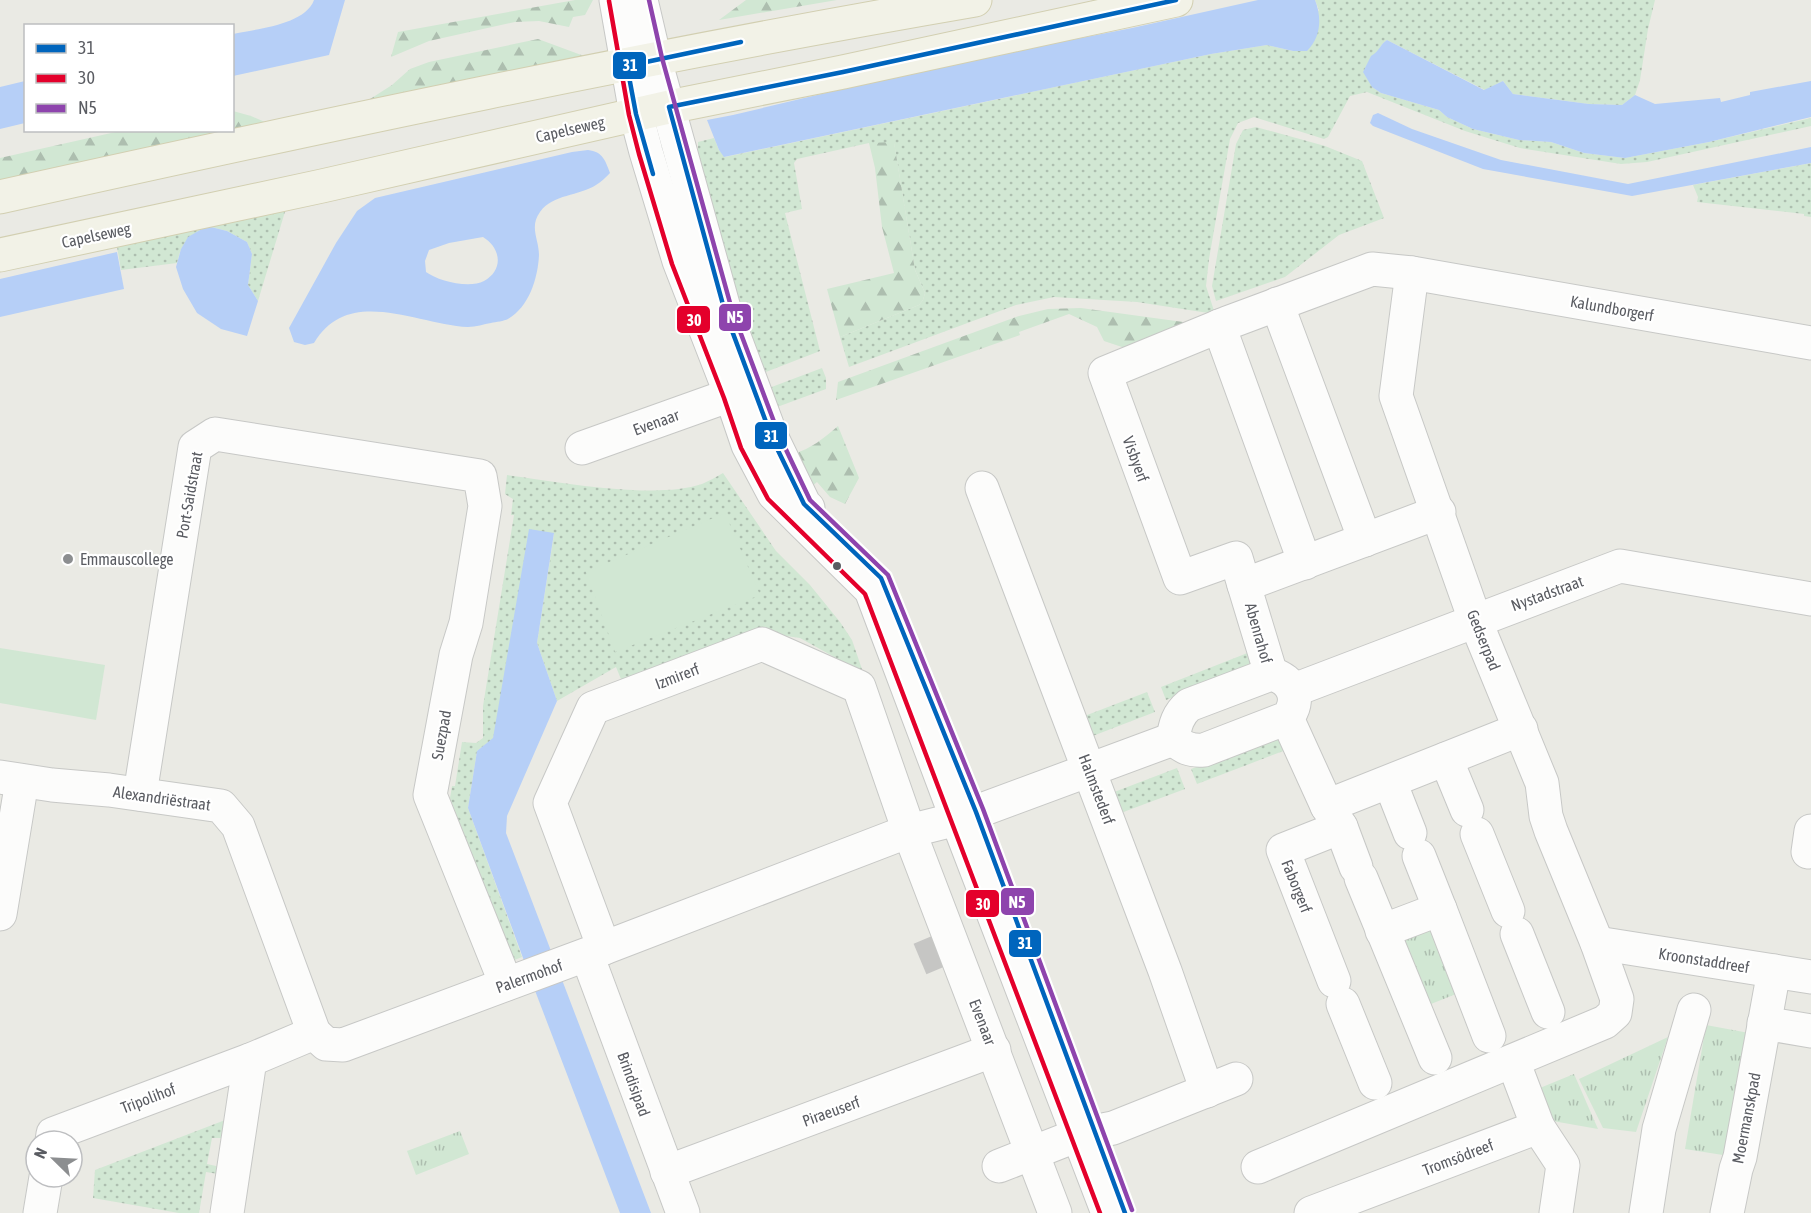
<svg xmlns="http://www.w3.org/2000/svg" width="1811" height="1213" viewBox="0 0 1811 1213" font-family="'Asap Condensed',sans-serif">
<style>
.grass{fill:url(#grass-dots)}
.forest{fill:url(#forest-firs)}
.park{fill:url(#park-tufts)}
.pitch{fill:#d1e7d3}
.water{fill:#b6cff7;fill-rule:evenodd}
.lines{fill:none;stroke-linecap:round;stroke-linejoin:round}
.minor-tunnel{stroke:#c6c6c4;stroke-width:33;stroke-dasharray:33 16;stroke-linecap:butt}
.minor-casing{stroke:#c7c8c6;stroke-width:35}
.major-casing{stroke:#d2cfb1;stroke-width:35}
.minor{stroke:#fcfcfb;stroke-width:33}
.major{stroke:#f2f2e7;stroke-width:33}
.bus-1-casing{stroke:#fff;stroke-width:9}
.bus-2-casing{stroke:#fff;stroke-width:9}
.bus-3-casing{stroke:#fff;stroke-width:9}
.bus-1{stroke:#0065bd;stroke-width:4.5}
.bus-2{stroke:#e4002b;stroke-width:4.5}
.bus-3{stroke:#8e44ad;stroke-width:4.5}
.poi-dot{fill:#8c8e90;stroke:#fff;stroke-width:2}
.bus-dot{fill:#5a5c62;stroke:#fff;stroke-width:2}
.labels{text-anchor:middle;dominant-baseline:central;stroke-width:4.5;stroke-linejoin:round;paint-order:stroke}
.street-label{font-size:16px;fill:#5a5c62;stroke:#fff}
.poi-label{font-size:16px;fill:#5a5c62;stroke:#fff;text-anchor:start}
.line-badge{stroke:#fff;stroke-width:2}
.badge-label{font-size:16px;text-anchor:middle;font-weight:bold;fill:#fff}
</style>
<defs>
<pattern id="grass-dots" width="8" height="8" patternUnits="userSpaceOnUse" patternTransform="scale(1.5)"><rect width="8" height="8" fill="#d1e7d3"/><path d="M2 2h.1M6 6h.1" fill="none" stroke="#adbeaf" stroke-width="1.8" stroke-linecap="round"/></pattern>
<pattern id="forest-firs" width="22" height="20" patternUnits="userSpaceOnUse" patternTransform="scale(1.5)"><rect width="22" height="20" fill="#d1e7d3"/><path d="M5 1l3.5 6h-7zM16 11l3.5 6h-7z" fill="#adbeaf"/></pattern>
<pattern id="park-tufts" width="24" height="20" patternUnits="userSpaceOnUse" patternTransform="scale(1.5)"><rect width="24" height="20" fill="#d1e7d3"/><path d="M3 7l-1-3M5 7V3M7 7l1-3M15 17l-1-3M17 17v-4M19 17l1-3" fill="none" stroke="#adbeaf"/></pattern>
</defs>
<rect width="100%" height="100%" fill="#eaeae4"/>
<g class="grass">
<path d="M1315,0H1655L1648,29L1640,80L1635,95L1622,105L1589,104L1513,94L1503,81L1485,90L1387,40C1374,48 1375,73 1372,87L1381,93L1439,110L1447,117L1473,129L1519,140L1551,142L1584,153L1625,158L1709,142L1811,118V126L1647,162L1621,164L1520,148L1465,131L1367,92L1350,96L1328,137L1324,139L1254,117L1238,123L1230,139L1209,259L1206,286L1215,314L1137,302L1054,297L1016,305L849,367L840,337L919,305L923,300L925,293L915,270L894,143H869L797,159L794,163L802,209L785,213L820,351L758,375L698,159V142L714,138L719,150L725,157L1211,54L1267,45L1293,51L1319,10Z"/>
<polygon points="1256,127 1325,146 1362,161 1384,218 1339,235 1285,277 1216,301 1212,286 1236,144 1243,130"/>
<polygon points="1811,163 1811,217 1804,216 1804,214 1697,202 1698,197 1693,185"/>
<path d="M287,205L258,301L248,285L252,254L247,242L227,231L207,226C189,237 182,241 177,263L121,270L116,241Z"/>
<polygon points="822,368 826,378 826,389 769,410 769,388"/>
<path d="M723,473L776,551L810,585L840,622L852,640L865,678L847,664L800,638L759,632L623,684L616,667L557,701L537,643L554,534L544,532L493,739L477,751L468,808L522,957L512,961L450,798L452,786H455L462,742L476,743L483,738V706L514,515H511L513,499L505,494L507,475C559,482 655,500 702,484C709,481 716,477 723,473Z"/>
<polygon points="1250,652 1255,666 1166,700 1161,687"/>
<polygon points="1147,692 1155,712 1090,737 1082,717"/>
<polygon points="1280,736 1286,750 1197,784 1191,769"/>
<polygon points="1177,768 1185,789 1118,814 1109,794"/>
<polygon points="233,1117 229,1138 212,1138 207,1164 225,1168 224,1175 206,1172 199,1213 179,1213 93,1198 95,1170"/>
</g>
<g class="forest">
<polygon points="575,0 593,0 585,15 573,17 569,27 539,21 515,22 429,41 391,57 398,32"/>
<polygon points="746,0 837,0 719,20"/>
<polygon points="538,39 584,56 367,101 392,85 410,69 429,62"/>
<polygon points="233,111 251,116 274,126 0,187 0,158 120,131 232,130"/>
<polygon points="894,142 915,270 925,293 923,300 919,305 840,337 827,289 894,273 882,227 875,168 869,143"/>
<polygon points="1081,308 1205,325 1134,351 1104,341 1097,327 1069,314 1019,332 1020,335 836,400 838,382 1019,316 1048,309"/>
<path d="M838,426L859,478L845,504L830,497L817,482L810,488L793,454C811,449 824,438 838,426Z"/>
</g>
<g class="park">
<polygon points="1437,915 1466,990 1421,1008 1391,934"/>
<polygon points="1706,1025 1749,1033 1729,1156 1685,1149"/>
<polygon points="1668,1037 1636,1132 1603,1128 1579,1079"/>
<polygon points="1574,1074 1598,1129 1547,1120 1535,1090"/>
<polygon points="460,1131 469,1154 416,1175 407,1151"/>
</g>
<g class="pitch">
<polygon points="725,513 760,595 615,652 586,572"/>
<polygon points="0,648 105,665 96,720 0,703"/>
</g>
<g class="water">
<path d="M314,0H345L329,55L233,76V34C256,29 305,25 314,0Z"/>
<path d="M1258,0H1315C1322,18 1321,37 1307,51H1293L1267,45L1211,54L724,157L719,150L707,120L733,115L948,64L1132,28Z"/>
<path d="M1387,40L1484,90L1503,81L1513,94L1589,104L1622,105L1635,95L1655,104L1720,98L1721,102L1750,95V92L1811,81V117L1709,142L1625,158L1584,153L1551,142L1519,140L1473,129L1447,117L1439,110L1381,93L1372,87L1363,72L1371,56C1380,51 1380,44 1387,40Z"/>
<polygon points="25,81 25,123 0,129 0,87"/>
<polygon points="1378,113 1412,129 1501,160 1628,184 1811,147 1811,163 1632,196 1483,169 1373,126 1370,123 1373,115"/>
<path d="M588,150C603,152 605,160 610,173C606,177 601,182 596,185C579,196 553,194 540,212C529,227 539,239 539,255C538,278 529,307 508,319C504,321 496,322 491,323C484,324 476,327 468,327C416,324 348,285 314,343L305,345L294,342L289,328L336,243L357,211L375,198L572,152ZM483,237C501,248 504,270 484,281C469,289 438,281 426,272L425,261L429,250L449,243Z"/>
<polygon points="207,226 227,231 247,242 252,254 248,285 258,301 247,336 221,329 197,313 183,289 176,267 181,249 188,237"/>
<polygon points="117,252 124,289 0,317 0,279"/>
<polygon points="529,529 554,533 537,643 557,701 507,816 506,833 651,1213 620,1213 534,988 468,808 477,751 493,738"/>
</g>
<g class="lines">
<polyline class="minor-tunnel" points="920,959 939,951"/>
<g class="minor-casing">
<g id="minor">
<polyline points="616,0 636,114 646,152 679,261 731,395 748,445 774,494 871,590 957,819 1108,1213"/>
<polyline points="641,0 655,60 725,312 772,438 804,504 808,508"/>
<polyline points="1277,304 1365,540"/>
<polyline points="1219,326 1305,563"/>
<polyline points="582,448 750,388"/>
<polyline points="982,488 1165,971 1207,1091"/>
<polyline points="1244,585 1236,558 1180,578 1105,373 1227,323 1372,269 1412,273 1811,343"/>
<path d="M1271,674C1293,679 1302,700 1287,718L1204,750C1190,751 1184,748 1173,739C1175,725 1178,714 1189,705Z"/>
<polyline points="1271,674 1244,585 1439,512"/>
<polyline points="1294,690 1620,566 1811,599"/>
<polyline points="1287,718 1327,806 1521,729"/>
<polyline points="1446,759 1467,810"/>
<polyline points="0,777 52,785 109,790 221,806 238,826 314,1033"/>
<polyline points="1390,782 1410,833"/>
<polyline points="140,794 195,447 215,434 480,476 485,506 466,623 456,655 430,795 506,984"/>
<polyline points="1327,806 1341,827 1283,850 1334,981"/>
<polyline points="1341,827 1356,867"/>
<polyline points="1477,834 1508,911"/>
<polyline points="1808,852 1811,831"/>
<polyline points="1361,878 1435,1058"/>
<polyline points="1440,909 1489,1036"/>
<polyline points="0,914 22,781"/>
<polyline points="1382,931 1440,909 1419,856"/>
<polyline points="1517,934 1548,1012"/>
<polyline points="1597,943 1811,977"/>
<polyline points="604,948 550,803 593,708 762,644 859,687 909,831 1055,1213"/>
<polyline points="587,955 683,1213"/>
<polyline points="1343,1004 1375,1083"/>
<polyline points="1764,1023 1811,1031"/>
<polyline points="1538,1127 1563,1165 1556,1213"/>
<polyline points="52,1141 53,1134 250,1060"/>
<polyline points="999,1166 1078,1135 1113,1128 1236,1079"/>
<polyline points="1258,1167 1605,1022 1615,1013 1617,999 1597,943 1551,831 1546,816 1542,783 1475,620 1396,396 1412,273"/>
<polyline points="667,1172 994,1050"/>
<polyline points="40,1213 46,1177"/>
<polyline points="227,1213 250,1060 314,1033 326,1044 343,1045 604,948 909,831 957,819 1173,739"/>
<polyline points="1311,1213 1538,1127 1513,1061"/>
<polyline points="1646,1213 1659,1129 1694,1010"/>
<polyline points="1727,1213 1736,1169 1740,1157 1774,971"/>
</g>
</g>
<g class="major-casing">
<g id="major">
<path d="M0,197C324,125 648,56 975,0"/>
<polyline points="0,255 322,186 669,107 843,72 1176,0"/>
</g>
</g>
<use href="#minor" class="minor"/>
<use href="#major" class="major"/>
<g class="bus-1-casing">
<g id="bus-1">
<polyline points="653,174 636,114 627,66 741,42"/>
<polyline points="1125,1213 976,812 881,578 804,504 772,438 725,312 669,107 843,72 1176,0"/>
</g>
</g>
<g class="bus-2-casing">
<polyline id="bus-2" points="609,1 629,115 639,154 672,264 724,398 741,448 768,499 865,594 1100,1213"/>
</g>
<g class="bus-3-casing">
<polyline id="bus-3" points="649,0 662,58 732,310 779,435 810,500 888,575 983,809 1132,1210"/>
</g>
<use href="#bus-1" class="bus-1"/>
<use href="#bus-2" class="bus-2"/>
<use href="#bus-3" class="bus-3"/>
</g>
<circle class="poi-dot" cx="68" cy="559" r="6"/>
<circle class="bus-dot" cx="837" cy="566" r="5"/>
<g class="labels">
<g class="street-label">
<text transform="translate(570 129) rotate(-13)">Capelseweg</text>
<text transform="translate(96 235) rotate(-12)">Capelseweg</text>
<text transform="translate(1612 308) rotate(10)">Kalundborgerf</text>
<text transform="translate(656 422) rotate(-20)">Evenaar</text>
<text transform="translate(1136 459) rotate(70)">Visbyerf</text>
<text transform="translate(189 495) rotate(-80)">Port-Saidstraat</text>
<text transform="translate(1547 593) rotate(-20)">Nystadstraat</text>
<text transform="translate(1259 633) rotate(74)">Abenrahof</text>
<text transform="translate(1484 640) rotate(68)">Gedserpad</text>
<text transform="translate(677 676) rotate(-21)">Izmirerf</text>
<text transform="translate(441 735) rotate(-80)">Suezpad</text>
<text transform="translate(1097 789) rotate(69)">Halmstederf</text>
<text transform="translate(162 798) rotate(8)">Alexandriëstraat</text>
<text transform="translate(1297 886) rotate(68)">Faborgerf</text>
<text transform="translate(1704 960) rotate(9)">Kroonstaddreef</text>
<text transform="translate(529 976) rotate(-20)">Palermohof</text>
<text transform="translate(983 1022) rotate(69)">Evenaar</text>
<text transform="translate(634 1084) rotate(70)">Brindisipad</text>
<text transform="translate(148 1098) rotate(-21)">Tripolihof</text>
<text transform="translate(831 1111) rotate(-20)">Piraeuserf</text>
<text transform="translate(1746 1118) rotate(-79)">Moermanskpad</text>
<text transform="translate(1458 1157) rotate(-21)">Tromsödreef</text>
</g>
<g class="poi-label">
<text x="80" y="559">Emmauscollege</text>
</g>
</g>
<g class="line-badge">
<rect x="612" y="51" width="35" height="29" rx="6" fill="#0065bd"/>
<rect x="718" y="303" width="34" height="29" rx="6" fill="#8e44ad"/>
<rect x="676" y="305" width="35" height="29" rx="6" fill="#e4002b"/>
<rect x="754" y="421" width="34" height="29" rx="6" fill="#0065bd"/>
<rect x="1000" y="887" width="35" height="29" rx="6" fill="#8e44ad"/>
<rect x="965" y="889" width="35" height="29" rx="6" fill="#e4002b"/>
<rect x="1008" y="929" width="34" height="29" rx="6" fill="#0065bd"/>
</g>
<g class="badge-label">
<text x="630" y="71">31</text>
<text x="735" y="323">N5</text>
<text x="694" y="326">30</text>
<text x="771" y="442">31</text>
<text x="1017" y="908">N5</text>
<text x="983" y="910">30</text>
<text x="1025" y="949">31</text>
</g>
<rect x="24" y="24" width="210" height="108" fill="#ffffff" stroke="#bdbec0" stroke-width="1.5"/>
<rect x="36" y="44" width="30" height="9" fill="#0065bd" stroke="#bdbec0" stroke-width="1.5"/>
<text x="78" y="54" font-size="18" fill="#5a5c62">31</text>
<rect x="36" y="74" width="30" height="9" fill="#e4002b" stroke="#bdbec0" stroke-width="1.5"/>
<text x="78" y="84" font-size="18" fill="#5a5c62">30</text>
<rect x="36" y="104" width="30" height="9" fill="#8e44ad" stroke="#bdbec0" stroke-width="1.5"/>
<text x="78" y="114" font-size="18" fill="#5a5c62">N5</text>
<g transform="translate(54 1159) rotate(294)"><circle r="28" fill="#ffffff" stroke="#bdbec0" stroke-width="1.5"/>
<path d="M0-4.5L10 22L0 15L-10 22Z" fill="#8c8e90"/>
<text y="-9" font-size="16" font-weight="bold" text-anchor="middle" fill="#5a5c62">N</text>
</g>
</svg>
